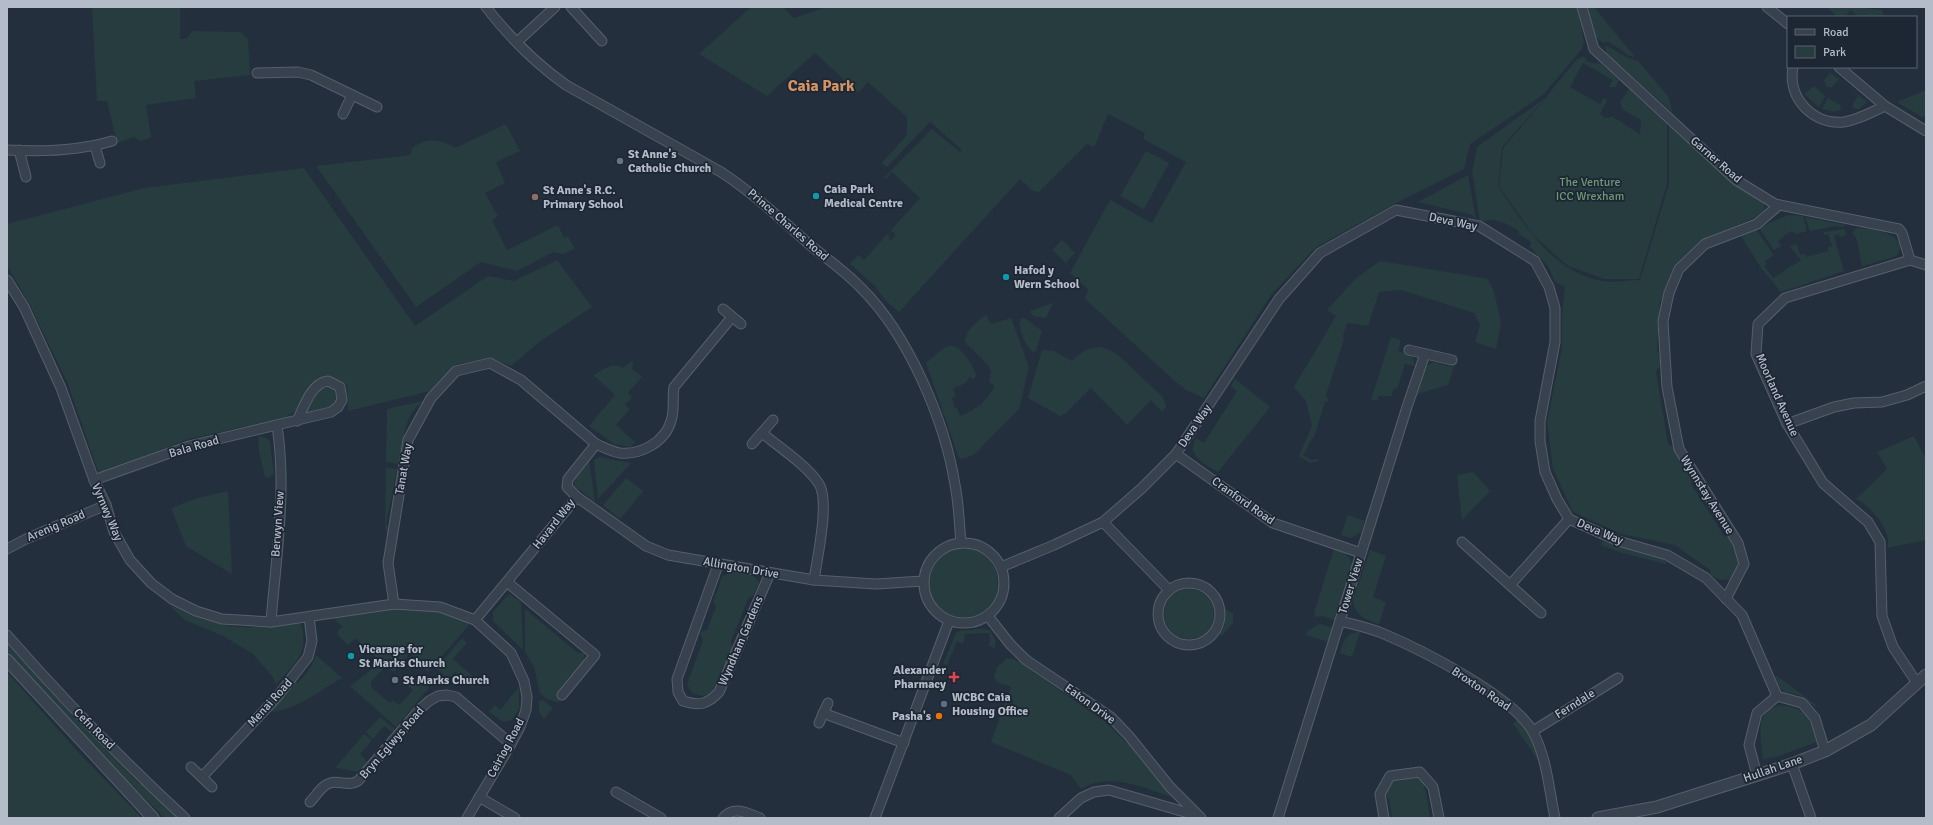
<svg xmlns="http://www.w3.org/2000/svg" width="1933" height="825" viewBox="0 0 1933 825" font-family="Signika,sans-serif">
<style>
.green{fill:#263c3f}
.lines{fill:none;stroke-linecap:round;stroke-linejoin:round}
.minor-casing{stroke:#565f6c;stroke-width:11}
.tertiary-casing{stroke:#565f6c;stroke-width:13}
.minor{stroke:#38414e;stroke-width:9}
.tertiary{stroke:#38414e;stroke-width:11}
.worship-dot{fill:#6b7280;stroke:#1d2633;stroke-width:1.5}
.culture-dot{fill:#0f9aa8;stroke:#1d2633;stroke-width:1.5}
.education-dot{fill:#8d6e63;stroke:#1d2633;stroke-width:1.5}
.health-dot{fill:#e0444e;stroke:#1d2633;stroke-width:1.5}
.service-dot{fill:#5c6f8a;stroke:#1d2633;stroke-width:1.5}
.food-dot{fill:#e8710a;stroke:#1d2633;stroke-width:1.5}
.labels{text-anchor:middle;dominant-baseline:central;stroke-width:3.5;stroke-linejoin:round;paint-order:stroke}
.poi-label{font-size:12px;font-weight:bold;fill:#b4bcc9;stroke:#1d2633;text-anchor:start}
.street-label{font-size:12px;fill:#b4bcc9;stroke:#1d2633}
.park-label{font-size:12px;fill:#6b9a76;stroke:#1d2633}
.district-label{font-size:16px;font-weight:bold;fill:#d59563;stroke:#1d2633}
</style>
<rect width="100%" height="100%" fill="#242f3e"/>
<g class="green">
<polygon points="92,7 180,7 180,39 187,39 192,31 240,32 248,39 250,75 194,81 196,98 146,105 151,138 140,141 134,137 117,143 107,101 97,101"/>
<polygon points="751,7 783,7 794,18 827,7 1578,7 1584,42 1582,49 1543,95 1470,144 1464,169 1394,204 1315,248 1271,295 1204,398 1186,390 1177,383 1085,299 1088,289 1070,273 1110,200 1152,223 1186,162 1143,139 1145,133 1108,114 1094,147 1087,144 1039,192 1033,191 1020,179 899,312 885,300 875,286 850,264 858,255 864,260 888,233 890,241 896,235 891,230 920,198 892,172 886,179 884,178 932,129 960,152 962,150 930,122 887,167 882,163 907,135 907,117 868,82 858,93 815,53 767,96 699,54"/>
<polygon points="1588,7 1594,7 1635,57 1630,56 1607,41 1604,43 1595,37"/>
<polygon points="1826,7 1856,7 1882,10 1884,17 1858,17 1851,10 1845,17 1838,17"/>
<path d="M1605,45C1617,50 1626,59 1638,61L1668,96L1673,113L1606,53Z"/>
<path d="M1584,56L1588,62L1601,64L1616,77V80L1618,78L1619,80L1616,87H1609L1613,80L1583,63L1570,87L1600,104L1604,97L1607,101L1600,114L1605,118L1613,117L1640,134L1641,120L1623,110L1620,102L1629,89L1667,124V184L1639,279H1604L1568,266L1535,237L1499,187L1503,148L1558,84L1502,147L1498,187C1525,225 1553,273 1603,281C1615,283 1629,280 1640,280L1669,184V126L1672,124L1762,199L1765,209L1756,217L1702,240L1688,252L1677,266L1665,298L1660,301L1657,351L1662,356V362L1656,372L1668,444L1677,449L1693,476L1691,484L1724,536L1733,539C1742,559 1740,593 1711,575L1710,570L1675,545L1621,534L1573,512L1553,469L1547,422L1562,348V314L1565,287L1555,282L1548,266L1530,247L1531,242L1519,234V231L1507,224L1495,220L1480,221L1472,171L1477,147L1545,98L1577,59Z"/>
<polygon points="1823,67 1867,102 1859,109 1855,109 1852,106 1858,96 1839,79 1832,87 1827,87 1824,80 1830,73"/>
<polygon points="1814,86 1825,96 1819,107 1804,94"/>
<polygon points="1926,90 1926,116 1922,117 1897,102"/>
<polygon points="1828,98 1840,105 1841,110 1834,112 1822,109"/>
<path d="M506,124L520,151L496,162L505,183L485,193L498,216L492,220L507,250L558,225L564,238L568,236L575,249L562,254L553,252L517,271L481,262L416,307L316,166L411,155L412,148C427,137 440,139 455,148Z"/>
<polygon points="1146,151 1169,163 1144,209 1120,196"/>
<path d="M304,168L415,326L488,276L514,281L557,260L592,307L542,340L511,366L490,358L455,365L430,391L348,411L347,385C311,364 314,392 296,411C293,413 288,415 285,418L188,439L99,474L68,384L29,303L7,266V224L144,188Z"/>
<polygon points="1468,175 1476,220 1473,215 1418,202"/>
<polygon points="1788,215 1803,216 1807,231 1797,234 1791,231 1778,241 1781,246 1774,250 1759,228"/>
<polygon points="1805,217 1845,225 1844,227 1835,226 1810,231"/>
<path d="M1857,228C1871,228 1895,232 1901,246L1898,254L1894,257L1862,266L1856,237L1852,233Z"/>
<polygon points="1756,229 1774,255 1765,261 1767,264 1764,266 1773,278 1801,260 1790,247 1796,243 1800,255 1805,254 1806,257 1828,251 1828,247 1832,246 1828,234 1824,235 1824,232 1844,229 1846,234 1843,237 1839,236 1839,233 1834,236 1844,271 1781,292 1761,268 1741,236"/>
<polygon points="1062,240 1075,253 1066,263 1052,250"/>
<polygon points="1380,261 1488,279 1494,292 1501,323 1496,349 1475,342 1480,325 1474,313 1401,290 1379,292 1368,326 1347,323 1343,336 1344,339 1326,395 1329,401 1325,402 1324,405 1315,434 1303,455 1311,460 1318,459 1319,461 1310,463 1299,456 1312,426 1306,401 1294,387 1336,316 1327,310 1355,279"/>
<polygon points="1053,303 1046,318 1033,316 1030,311"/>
<path d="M986,315L991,324L1011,318L1029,367L1019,409L975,454L963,459L959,458L926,363C932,358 939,351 946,347C959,340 973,365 976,375L974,380L970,377L965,383L953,389L956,397L952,398L955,408H957L960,416C976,410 987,401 995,386L989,382L991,371L988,365L965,342C966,329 976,322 986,315Z"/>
<path d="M1021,318L1026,319L1042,331L1036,351L1033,352C1025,347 1017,327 1021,318Z"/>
<polygon points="1391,337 1401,340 1398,351 1412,355 1415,366 1405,364 1397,389 1394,388 1391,396 1379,396 1377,398 1378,400 1371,400"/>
<path d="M1101,347L1112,351L1119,356L1163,397L1166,407L1162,412L1151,400L1127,425L1091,388L1065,414L1060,416L1028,398L1042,350L1054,351L1072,361C1081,352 1087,348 1101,347Z"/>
<path d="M633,360L632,369L642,377L628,393L632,397L625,405L630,409L616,425L635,442L630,447L614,444L589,426L615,395L593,375C603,370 612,361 623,368Z"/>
<polygon points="1433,362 1454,367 1448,385 1417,394 1425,367"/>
<path d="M1235,379L1270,407L1218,472C1205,464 1185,455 1196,438L1204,443L1237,391L1231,386Z"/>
<path d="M327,387L334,391C342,406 319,413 308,413L306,410L318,391Z"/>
<path d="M422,401L424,402C407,409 406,431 401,446L403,450L398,464L386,462L387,409Z"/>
<polygon points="258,436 267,438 270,442 274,474 268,478 265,477 259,452"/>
<path d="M1914,436L1926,459V540L1887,548C1894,533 1869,504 1856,499L1887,469L1877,452Z"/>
<polygon points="599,457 631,463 598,499 594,460"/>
<polygon points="589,460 595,502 574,485 575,476"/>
<polygon points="386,467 397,469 386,524 390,529 388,534 385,529"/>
<polygon points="1473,472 1490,491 1462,520 1457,475"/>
<polygon points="626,478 643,491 620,519 603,505"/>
<polygon points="228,491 232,574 186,546 171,508 198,498"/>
<polygon points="1348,515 1365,521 1361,532 1351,538 1341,535"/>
<polygon points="1602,541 1666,561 1666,564 1619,552 1601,545"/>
<circle cx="963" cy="583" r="35"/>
<path d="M1334,549C1345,552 1352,557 1353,569L1340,610H1338L1335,620L1322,616L1315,617L1314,613Z"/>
<path d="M1370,550L1386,556L1373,597L1386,602L1379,624C1366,620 1355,616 1353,600Z"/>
<path d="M731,572C741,573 755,573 759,583L754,595L749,597L731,641L733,648L727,665L723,666C718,678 714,700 698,695C692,693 689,690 687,684L703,641L700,632L707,630L716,607L713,602L722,577Z"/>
<circle cx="1189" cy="614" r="25"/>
<polygon points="509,594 521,602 523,650 493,621 493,612"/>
<path d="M169,605C195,617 223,629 253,627C267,626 285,620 299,623C303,626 303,630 303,634C307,656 289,670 276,684L272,676L253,654L225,637L185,620Z"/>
<polygon points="395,607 440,608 471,623 428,672 422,667 423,664 410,653 394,672 386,666 371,682 371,687 390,703 393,700 399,705 413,690 408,686 415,678 420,682 424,677 429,688 396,727 350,686 381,662 355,638 348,645 337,634 338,630 343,627 332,617"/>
<polygon points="525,609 578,653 585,653 583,662 557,692 562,697 558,703 547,699 540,693 534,667 525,652"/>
<polygon points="1225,609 1233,613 1233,623 1222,636 1220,633 1224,627"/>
<polygon points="1320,624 1333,628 1328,642 1306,635 1307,631"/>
<polygon points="981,629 990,630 996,641 994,650 992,646 988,646 990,642 989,633 965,634 963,644 957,641 947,665 943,664 956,633 959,631"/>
<path d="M1360,632L1352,657L1340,653C1343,642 1346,632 1360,632Z"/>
<polygon points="7,638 45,679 46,687 78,721 89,726 88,731 96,739 98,737 103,742 101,745 139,784 145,783 184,818 165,818 91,746 7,652"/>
<polygon points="462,638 467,643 453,659 477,680 472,687 455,672 448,679 436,668"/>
<path d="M316,655L342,678C319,691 294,712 267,712L295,681L298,683L311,667Z"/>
<path d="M1007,658L1016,660L1104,721L1129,745L1171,797C1141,787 1111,772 1081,789L1071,775L991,742L1005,703L1012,705L1014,701L1007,698L1011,687L997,682L994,677L997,667Z"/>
<polygon points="7,672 80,754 142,818 7,818"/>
<polygon points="1775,676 1777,676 1816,705 1815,707 1799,695 1785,692 1780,688"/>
<polygon points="519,687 519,709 512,720 503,722 489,712 495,705 500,710"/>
<polygon points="543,700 553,708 544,719 539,712 539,701"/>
<path d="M1781,705C1805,708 1812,718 1817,742L1776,757L1763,759C1761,739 1753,710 1781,705Z"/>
<polygon points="380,717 396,730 392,732 384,726 373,739 366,732"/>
<path d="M1517,719C1529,731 1539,746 1540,763L1513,724Z"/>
<polygon points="364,734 372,740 360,754 368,763 358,772 337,768 336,767"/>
<path d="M1417,777L1424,781V788L1426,791L1430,818H1392L1389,799L1385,796V791L1393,781C1400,783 1406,777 1414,779Z"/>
</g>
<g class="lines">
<g class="minor-casing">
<g id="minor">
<path d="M486,7C509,37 535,63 566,85L721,172C753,193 781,219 810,245C827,259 846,272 861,288C908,334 945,421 955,485C959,504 959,523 961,542"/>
<polyline points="571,7 602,41"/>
<polyline points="1582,7 1594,49 1736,180 1775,204 1899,229 1902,233 1910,260"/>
<polyline points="1767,7 1788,24"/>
<polyline points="517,42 555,7"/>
<path d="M1793,67C1787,98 1813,125 1844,122C1858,120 1872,112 1885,106"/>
<polyline points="1839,67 1885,106 1926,131"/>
<polyline points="257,73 298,72 311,75 377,107"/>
<polyline points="343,114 352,95"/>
<polyline points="95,146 100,163"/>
<path d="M7,150C42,152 78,151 112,141"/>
<polyline points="19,150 26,177"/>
<polyline points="7,280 24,307 61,388 94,480 106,505 114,532 130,560 151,583 172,599 196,611 222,619 271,622 394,604 440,607 475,620 511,653 524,681 527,697 526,710 520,727 511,744 467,818"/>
<polyline points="723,309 741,324"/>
<polyline points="1409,350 1452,360"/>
<polyline points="1787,424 1834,407 1854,403 1882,402 1907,395 1926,386"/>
<path d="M762,433C778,446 809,467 819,484C830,501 817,559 814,580"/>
<polyline points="752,444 773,420"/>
<polyline points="1176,454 1273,523 1361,553"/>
<path d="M94,480L189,446L331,412L338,407L342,400L340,387L328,381C311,383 304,407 297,421"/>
<polyline points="577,497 646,546 668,555 814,580 876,584 923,581"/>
<polyline points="1103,522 1169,590"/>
<polyline points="1462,542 1541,613"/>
<circle cx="964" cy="583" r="40"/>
<polyline points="7,549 26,539 106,505"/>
<path d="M718,565L677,679L678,692L683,701C699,706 707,705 719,692L770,573"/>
<polyline points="1001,567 1054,545 1103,522 1141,489 1176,454 1279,299 1320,253 1396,210 1479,226 1535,261 1549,287 1555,308 1555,342 1540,421 1540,441 1545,472 1557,499 1569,519 1618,541 1667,555 1706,578 1742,615 1777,696"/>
<polyline points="507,582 595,655 562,695"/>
<circle cx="1189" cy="614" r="31"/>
<polyline points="1511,584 1569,519"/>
<polyline points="1726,599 1744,564 1738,543 1679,449 1667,387 1663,321 1669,293 1679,269 1705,244 1757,224 1779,205"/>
<polyline points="394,604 388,563 408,440 431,398 456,371 490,363 521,380 596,444"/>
<polyline points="988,616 1010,644 1026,660 1111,717 1129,736 1170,787 1201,818"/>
<path d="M475,620L577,497L567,487L568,479L596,444C603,447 612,452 620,453C641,455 665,442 671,421C675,409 672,399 674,387L732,317"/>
<path d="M1340,621C1355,625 1370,628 1384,634C1422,650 1514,697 1533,732C1547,758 1549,790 1555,818"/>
<path d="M271,622C276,557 287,490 277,426"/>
<path d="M7,635C63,699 122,760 185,818"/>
<polyline points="1917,683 1893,647 1882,616 1880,542 1868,522 1823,483 1787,424 1756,354 1758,324 1785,298 1910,260 1926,265"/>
<polyline points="823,713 904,743"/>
<polyline points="819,723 828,703"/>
<polyline points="1533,731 1618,678"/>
<polyline points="1792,764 1811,818"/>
<polyline points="191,767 212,787"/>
<polyline points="1757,775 1749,745 1757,713 1777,696 1802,703 1815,718 1825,751"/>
<polyline points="202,777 277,697 308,657 312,641 309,617"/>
<polyline points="616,792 661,818"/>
<polyline points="479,797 515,818"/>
<path d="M310,802C316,796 322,785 330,783C340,780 348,787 358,781L420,709L429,701L438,696L447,695L456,697L511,744"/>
<path d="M723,818C734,805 747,813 760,818"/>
<polyline points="875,818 949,621"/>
<polyline points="1059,818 1081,798 1094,792 1109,790 1195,815"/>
<polyline points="1278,818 1407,407 1425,354"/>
<polyline points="1384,818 1380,794 1390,776 1420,772 1433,787 1439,818"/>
</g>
</g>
<g class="tertiary-casing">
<g id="tertiary">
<polyline points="7,660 153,818"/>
<polyline points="1598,818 1657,807 1792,764 1825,751 1871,725 1926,675"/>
</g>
</g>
<use href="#minor" class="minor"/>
<use href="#tertiary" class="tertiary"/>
</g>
<g class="worship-dot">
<circle cx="620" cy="161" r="4"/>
<circle cx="395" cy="680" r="4"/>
</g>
<g class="culture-dot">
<circle cx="816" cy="196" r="4"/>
<circle cx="1006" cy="277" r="4"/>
<circle cx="351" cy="656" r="4"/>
</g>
<circle class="education-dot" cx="535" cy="197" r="4"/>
<path class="health-dot" d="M952 671h4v4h4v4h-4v4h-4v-4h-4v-4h4z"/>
<circle class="service-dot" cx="944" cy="704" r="4"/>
<circle class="food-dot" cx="939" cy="716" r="4"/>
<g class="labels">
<g class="poi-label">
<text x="628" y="154">St Anne's<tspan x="628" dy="14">Catholic Church</tspan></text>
<text x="824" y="189">Caia Park<tspan x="824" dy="14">Medical Centre</tspan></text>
<text x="543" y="190">St Anne's R.C.<tspan x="543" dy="14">Primary School</tspan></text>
<text x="1014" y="270">Hafod y<tspan x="1014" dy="14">Wern School</tspan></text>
<text x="359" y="649">Vicarage for<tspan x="359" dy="14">St Marks Church</tspan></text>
<text x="946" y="670" text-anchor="end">Alexander<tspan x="946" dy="14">Pharmacy</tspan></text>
<text x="403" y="680">St Marks Church</text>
<text x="952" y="697">WCBC Caia<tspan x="952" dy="14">Housing Office</tspan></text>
<text x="931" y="716" text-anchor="end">Pasha's</text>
</g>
<g class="street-label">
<text transform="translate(1716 160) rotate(41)">Garner Road</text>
<text transform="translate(1453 222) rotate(12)">Deva Way</text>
<text transform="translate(788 225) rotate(41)">Prince Charles Road</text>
<text transform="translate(1777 395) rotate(66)">Moorland Avenue</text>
<text transform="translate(1195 426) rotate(-56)">Deva Way</text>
<text transform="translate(194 447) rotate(-16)">Bala Road</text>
<text transform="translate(404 469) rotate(-80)">Tanat Way</text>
<text transform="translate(1707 495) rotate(58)">Wynnstay Avenue</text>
<text transform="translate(1243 501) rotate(35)">Cranford Road</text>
<text transform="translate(107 512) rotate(67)">Vyrnwy Way</text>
<text transform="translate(278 524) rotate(-86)">Berwyn View</text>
<text transform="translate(554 524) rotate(-52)">Havard Way</text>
<text transform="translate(56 526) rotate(-23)">Arenig Road</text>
<text transform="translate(1600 532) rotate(23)">Deva Way</text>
<text transform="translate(741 568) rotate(10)">Allington Drive</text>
<text transform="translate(1351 586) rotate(-73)">Tower View</text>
<text transform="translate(741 641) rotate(-67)">Wyndham Gardens</text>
<text transform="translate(1481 689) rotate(34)">Broxton Road</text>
<text transform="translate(270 703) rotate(-48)">Menai Road</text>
<text transform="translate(1090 704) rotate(36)">Eaton Drive</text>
<text transform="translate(1575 704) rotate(-32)">Ferndale</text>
<text transform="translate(94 729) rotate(45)">Cefn Road</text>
<text transform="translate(392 743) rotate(-49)">Bryn Eglwys Road</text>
<text transform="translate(506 748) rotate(-62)">Ceiriog Road</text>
<text transform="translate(1773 769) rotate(-19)">Hullah Lane</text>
</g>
<g class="park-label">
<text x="1590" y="182">The Venture<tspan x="1590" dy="14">ICC Wrexham</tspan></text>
</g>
<g class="district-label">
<text x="821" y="86">Caia Park</text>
</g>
</g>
<rect width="1933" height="825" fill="none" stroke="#b4bcc9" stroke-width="16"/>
<rect x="1787" y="16" width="130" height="52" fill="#1d2633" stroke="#59626f"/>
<rect x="1795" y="29" width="20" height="6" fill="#38414e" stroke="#59626f"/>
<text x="1823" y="36" font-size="12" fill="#b4bcc9">Road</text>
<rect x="1795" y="46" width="20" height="12" fill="#263c3f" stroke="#59626f"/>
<text x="1823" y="56" font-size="12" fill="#b4bcc9">Park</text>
</svg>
